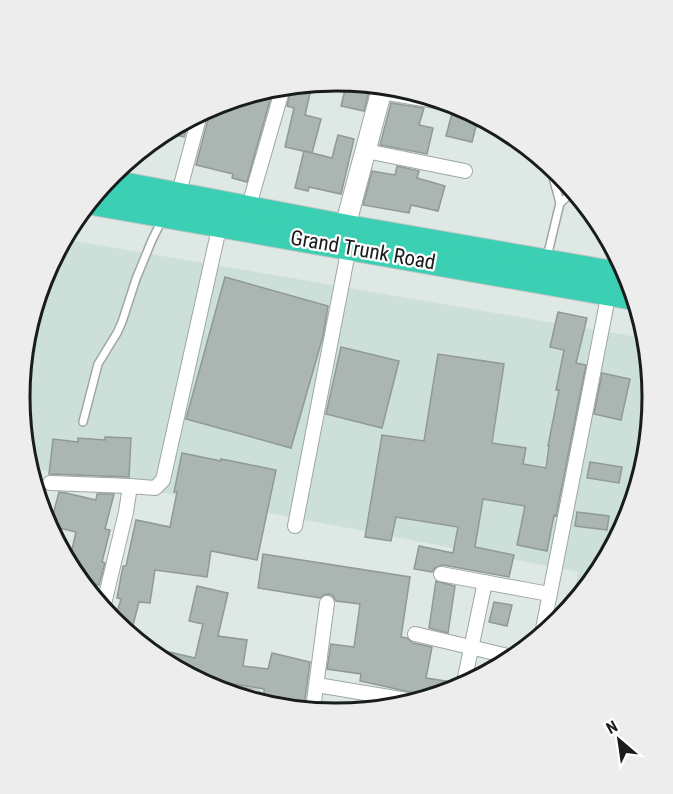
<svg xmlns="http://www.w3.org/2000/svg" width="673" height="794" viewBox="0 0 673 794" font-family="'Roboto Condensed',sans-serif">
<style>
.built{fill:#ccdfd9}
.building{fill:#abb5b2;stroke:#8f9996;stroke-width:1.5}
.lines{fill:none;stroke-linecap:round;stroke-linejoin:round}
.lane-casing{stroke:#9ea7a4;stroke-width:10}
.street-casing{stroke:#9ea7a4;stroke-width:16}
.secondary-casing{stroke:#9ea7a4;stroke-width:22}
.highway-casing{stroke:#c3c4c4;stroke-width:28}
.lane{stroke:#fff;stroke-width:7}
.street{stroke:#fff;stroke-width:14}
.secondary{stroke:#fff;stroke-width:20}
.highway{stroke:#3bcfb3;stroke-width:26}
.labels{text-anchor:middle;dominant-baseline:central;stroke-width:4.5;stroke-linejoin:round;paint-order:stroke}
.street-label{font-size:21px;fill:#181c1b;stroke:#fff}
.rim{fill:none;stroke:#181c1b;stroke-width:3}
</style>
<rect width="100%" height="100%" fill="#dee8e5"/>
<polygon class="built" points="68,240 642,338 653,397 629,519 573,602 578,572 34,468 20,397 44,275"/>
<g class="building">
<polygon points="347,82 370,87 364,111 341,106"/>
<polygon points="312,85 305,115 321,119 312,153 285,147 294,108 287,106 291,89"/>
<polygon points="272,93 247,182 232,178 233,174 196,165 209,116 207,109 216,104"/>
<polygon points="391,103 424,108 419,125 433,128 427,154 380,145"/>
<polygon points="464,112 474,115 478,118 472,142 446,136 452,113 458,114"/>
<polygon points="189,122 184,137 170,134"/>
<polygon points="338,135 354,139 341,194 309,187 308,191 295,188 304,151 332,158"/>
<polygon points="397,166 419,171 417,178 445,186 438,211 411,205 409,213 363,205 372,171 395,175"/>
<polygon points="225,277 328,306 323,336 291,448 186,419"/>
<polygon points="558,312 587,318 576,363 586,365 556,516 554,515 547,551 517,545 525,506 483,499 475,547 514,555 509,577 443,565 435,568 432,572 414,569 419,546 453,553 458,527 396,517 391,541 365,537 382,435 424,441 438,354 504,364 492,443 526,448 523,464 546,468 549,446 548,446 559,390 556,390 564,350 550,347"/>
<polygon points="341,347 399,361 382,428 326,414"/>
<polygon points="602,373 630,379 621,420 594,414"/>
<polygon points="105,437 131,438 129,477 49,474 53,439 78,442 78,438 105,440"/>
<polygon points="182,453 221,461 221,459 276,470 257,560 211,551 207,577 155,570 150,603 139,602 131,633 114,622 121,599 117,598 123,566 126,566 136,520 170,527 177,492 174,492"/>
<polygon points="590,462 622,467 619,483 587,478"/>
<polygon points="59,492 66,493 96,500 97,494 114,494 105,529 110,530 102,562 105,563 99,585 86,582 70,558 76,532 50,526"/>
<polygon points="577,512 609,516 607,530 575,526"/>
<polygon points="263,554 410,577 401,637 407,638 413,643 432,647 426,678 453,682 451,691 428,696 360,681 361,674 327,669 331,644 354,647 360,604 336,601 333,596 329,594 324,595 320,598 258,588"/>
<polygon points="436,581 455,586 448,633 429,628"/>
<polygon points="197,586 228,593 218,636 247,640 243,666 268,669 272,653 310,662 304,706 264,697 264,689 234,684 229,685 224,691 213,688 156,650 157,649 195,658 203,624 189,621"/>
<polygon points="494,602 512,605 507,626 489,622"/>
</g>
<g class="lines">
<g class="lane-casing">
<g id="lane">
<polyline points="560,203 573,192"/>
<polyline points="547,257 560,203 550,166"/>
<polyline points="83,422 98,364 117,333 122,322 136,279 152,240 162,220"/>
</g>
</g>
<g class="street-casing">
<g id="street">
<polyline points="382,92 459,105"/>
<polyline points="366,151 465,171"/>
<polyline points="178,196 200,114"/>
<polyline points="248,209 282,91"/>
<polyline points="50,483 130,486"/>
<polyline points="295,526 349,247"/>
<polyline points="441,574 549,594"/>
<polyline points="103,608 126,512 130,486 155,488 163,480 220,224"/>
<polyline points="415,634 508,656"/>
<polyline points="542,634 609,292"/>
<polyline points="317,685 407,700"/>
<polyline points="463,687 485,582"/>
<polyline points="233,693 255,697"/>
<polyline points="313,709 327,603"/>
</g>
</g>
<g class="secondary-casing">
<polyline id="secondary" points="345,227 382,89"/>
</g>
<g class="highway-casing">
<g id="highway">
<polyline points="106,182 353,229 630,277"/>
<polyline points="93,202 634,297"/>
</g>
</g>
<use href="#lane" class="lane"/>
<use href="#street" class="street"/>
<use href="#secondary" class="secondary"/>
<use href="#highway" class="highway"/>
</g>
<g class="labels">
<g class="street-label">
<text transform="translate(363 250) rotate(10)">Grand Trunk Road</text>
</g>
</g>
<path d="M0 0H673V794H0ZM30 397a306 306 0 1 1 612 0a306 306 0 1 1-612 0Z" fill="#ededed" fill-rule="evenodd"/>
<path class="rim" d="M30 397a306 306 0 1 1 612 0a306 306 0 1 1-612 0Z"/>
<g transform="translate(619 740) rotate(331)" stroke="#ffffff" stroke-width="4.5" paint-order="stroke">
<path d="M0-4.5L10 22L0 15L-10 22Z" fill="#181c1b"/>
<text y="-9" font-size="16" font-weight="bold" text-anchor="middle" fill="#181c1b">N</text>
</g>
</svg>
